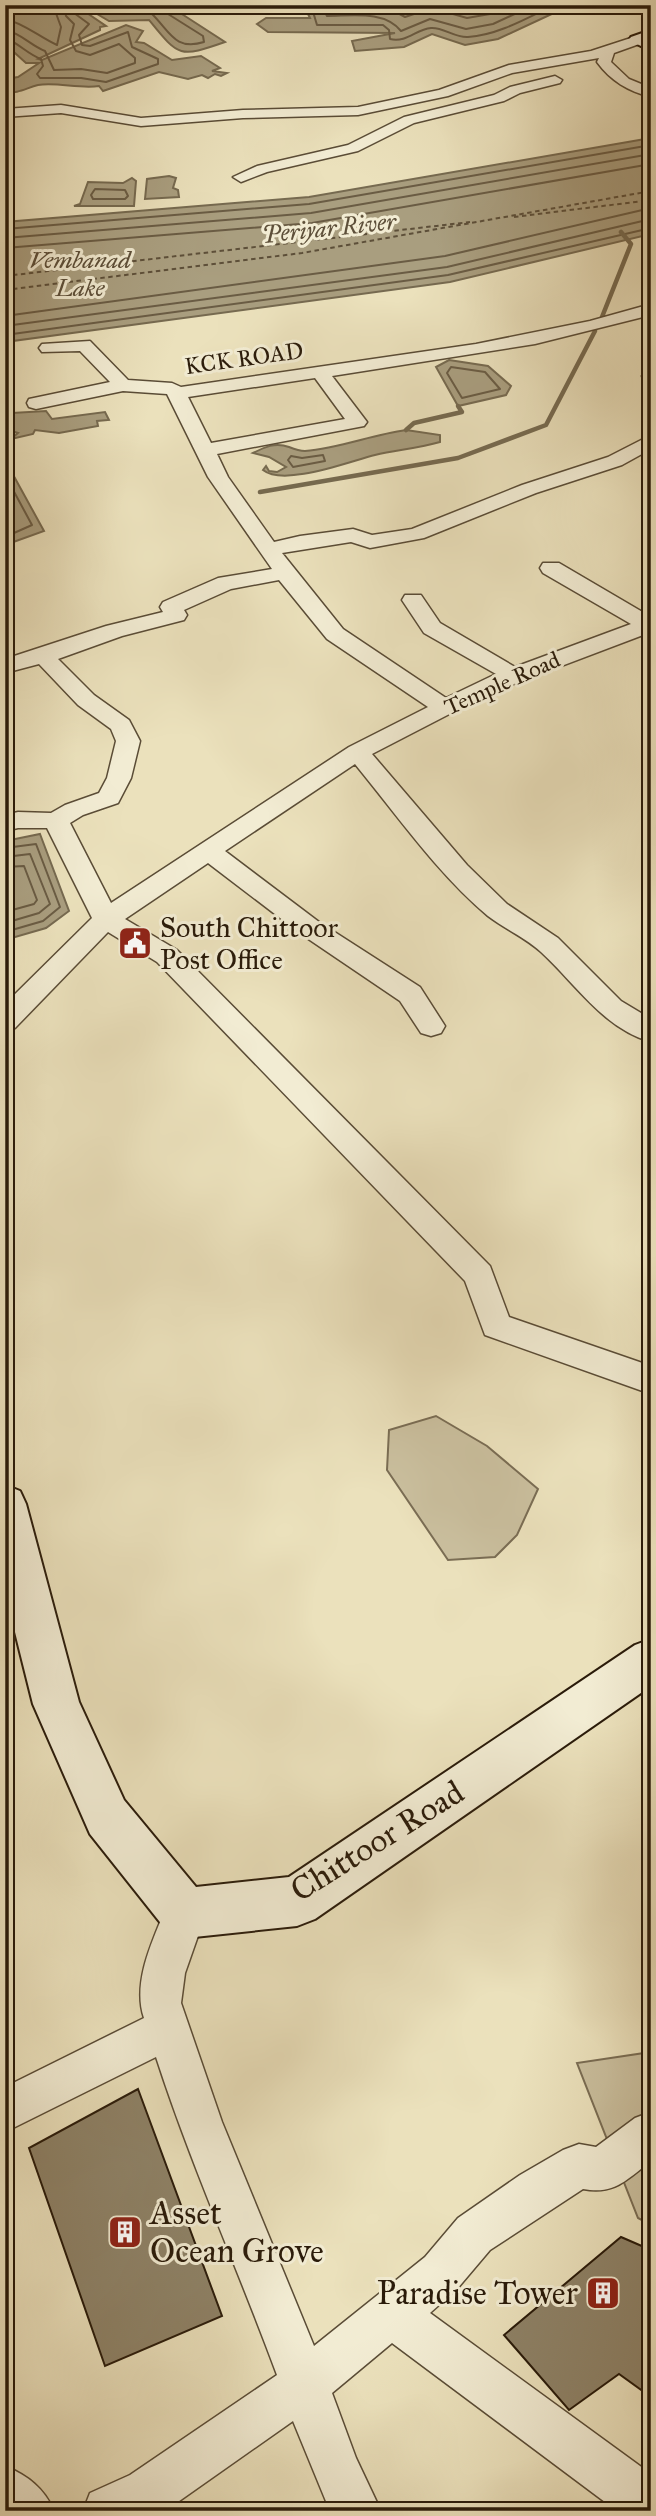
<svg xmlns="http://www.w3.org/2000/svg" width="656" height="2516" viewBox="0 0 656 2516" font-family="'IM FELL Great Primer',serif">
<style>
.green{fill:#cabf9e;stroke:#7a6d54;stroke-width:2}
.water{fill:#a99e7f;stroke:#766a50;stroke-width:2}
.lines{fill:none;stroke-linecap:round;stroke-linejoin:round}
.shore{stroke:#6a5c44;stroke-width:2}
.stream{stroke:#766a50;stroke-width:4.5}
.ferry{stroke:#5d4f39;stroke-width:2;stroke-dasharray:4.5 3.5;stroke-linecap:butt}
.building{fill:#8e8267;stroke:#2a1b0a;stroke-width:2}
.street-casing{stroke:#5a4c36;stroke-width:3}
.secondary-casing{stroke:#2a1b0a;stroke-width:4}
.street{fill:#f2ecd3;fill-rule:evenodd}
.secondary{fill:#f2ecd3;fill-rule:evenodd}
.labels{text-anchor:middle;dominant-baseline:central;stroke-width:6;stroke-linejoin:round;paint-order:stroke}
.far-street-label{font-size:23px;fill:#2a1b0a;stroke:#f2ecd3}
.far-water-label{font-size:24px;font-style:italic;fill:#5d4f39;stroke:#f2ecd3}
.poi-label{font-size:28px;fill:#2a1b0a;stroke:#f2ecd3;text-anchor:start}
.near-street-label{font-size:33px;fill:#2a1b0a;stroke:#f2ecd3}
.near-poi-label{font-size:33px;fill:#2a1b0a;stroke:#f2ecd3;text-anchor:start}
</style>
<rect width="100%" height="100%" fill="#ebe1bc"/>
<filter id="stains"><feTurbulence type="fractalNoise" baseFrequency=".00286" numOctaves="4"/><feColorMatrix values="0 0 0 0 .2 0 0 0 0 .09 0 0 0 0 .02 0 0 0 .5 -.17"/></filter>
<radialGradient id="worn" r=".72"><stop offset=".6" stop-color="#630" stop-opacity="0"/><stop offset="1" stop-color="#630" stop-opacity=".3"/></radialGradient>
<g class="green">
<polygon points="436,1416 487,1446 538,1489 517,1535 495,1557 448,1560 387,1470 389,1430"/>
<polygon points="651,2052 651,2225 638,2218 577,2063"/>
</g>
<g class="water">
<path d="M5,5H75L106,26L100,27V30L38,59L42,60L126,25L143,31L136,42L144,43L172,60L201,56L220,68L212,71L227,73L221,76L215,74L208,78L202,75L188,79L159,72L103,91L99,86C80,89 57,82 38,85C26,88 18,94 5,92V79L18,77L39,63H26L5,44Z"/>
<path d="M82,5H172L171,7L225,42C179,58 179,57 149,20L109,21Z"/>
<polygon points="292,5 571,5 498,39 465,45 432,34 404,47 355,51 352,41 395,33 268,32 257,24 266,18 310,18 305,8"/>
<polygon points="651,138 651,234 450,282 5,342 5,222 309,197"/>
<polygon points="169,176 176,178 173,188 178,190 179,197 145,199 147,179"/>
<polygon points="132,178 136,181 134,206 74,206 80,204 88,182 123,183"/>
<polygon points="449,360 488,366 511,386 506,395 458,406 436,367"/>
<polygon points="5,410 12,413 46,411 52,419 105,412 109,420 97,421 98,426 59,433 35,430 33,434 11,439 18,433 5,429"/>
<path d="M406,430L440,435V442C419,448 397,450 375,455C350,461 284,487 263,470L266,466L269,471L277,472L286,467L269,457L253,453C265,447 275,442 289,447C294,449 299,451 305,451C340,448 371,435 406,430Z"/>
<polygon points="5,460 44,531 5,545"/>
<polygon points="40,834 69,911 46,928 5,940 5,841"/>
</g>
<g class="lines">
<g class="shore">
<path d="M96,5L111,14L151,13C170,31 174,51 204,42L203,36L168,14L165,5"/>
<path d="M311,5L317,25H383L389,30L390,39C407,43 416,29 431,28C443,27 455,38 468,37C498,35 527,18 554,5"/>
<path d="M321,5L327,16C352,16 384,10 401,31L430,19L466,29L493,24L534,5"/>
<polyline points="334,5 385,6 405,17 432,8 467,18 490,14 509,5"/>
<path d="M5,19C24,23 39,37 57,45L61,27L53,5"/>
<path d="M5,30C21,33 30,45 45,51L54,70L81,69L107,73L135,63V58L119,44L90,55L76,51L70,40L74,24L66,16L64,5"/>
<path d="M5,38C19,43 27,54 41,59L43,66L37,74L40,78H81L106,82L158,64V59L132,47L128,32L90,46L82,45L79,35L89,24L74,13L72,5"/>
<polygon points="95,189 125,190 128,196 125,199 93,199 91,195"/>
<polyline points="5,229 309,204 651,145"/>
<polyline points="5,238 311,213 651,154"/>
<polyline points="5,248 312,223 651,164"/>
<polyline points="5,316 445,256 651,208"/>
<polyline points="5,326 447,267 651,219"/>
<polyline points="5,335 448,275 651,228"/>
<polygon points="451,367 485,372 500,389 462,398 447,373"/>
<polygon points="323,455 325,461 293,467 288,460 291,456 302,458"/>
<polyline points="5,475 32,525 5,537"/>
<polyline points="5,848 36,844 60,907 43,921 5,932"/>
<polyline points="5,857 30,854 50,904 39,913 5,923"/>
<polyline points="5,867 24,866 37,900 34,904 5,912"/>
</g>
<g class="stream">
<polyline points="602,317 631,244 621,232"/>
<polyline points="406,430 414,423 462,412 458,406"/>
<polyline points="260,492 458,458 546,425 595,331"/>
</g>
<g class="ferry">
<polyline points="514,217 651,200"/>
<polyline points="5,276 470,222"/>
<polyline points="5,290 302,253 651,191"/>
</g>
</g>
<g class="building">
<polygon points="138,2089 222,2316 105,2366 29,2148"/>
<polygon points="621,2237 651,2250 651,2397 619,2374 569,2410 504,2335"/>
</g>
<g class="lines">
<g class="street-casing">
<g id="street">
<path d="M637,36L642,37V43L614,53L611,62L629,79L651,88V97C628,91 611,81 597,62L599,58L512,73L448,96L358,115L243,118L141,126L61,113L5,117V109L61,105L141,118L243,110L358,107L439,90L509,65L591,51Z"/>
<polygon points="555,76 562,80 560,83 520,93 504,101 414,123 358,151 267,172 241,182 233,177 257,166 348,145 404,117 494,95 510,87"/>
<path d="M651,304V315L535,344L332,376L367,422L364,426L217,454L228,477L274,542L300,536L353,529L372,535L412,529L522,485L608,457L651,435V449L622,465L536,493L424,538L370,548L351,542L282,553L343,629L446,698L496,674L424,633L402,600L405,595H421L440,623L515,667L631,624L543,573L540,568L543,563H559L651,617V632L490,693L372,754L467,865L507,904L558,938L621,1001L651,1019V1042C603,1028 576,984 541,952C526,938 505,929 488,916C437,873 397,815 355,764L225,851L319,922L420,987L445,1026L441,1033L431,1036L421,1033L400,1001L301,934L208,863L125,919L177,950L490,1266L509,1317L651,1366V1394L485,1335L465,1281L157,962L108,932L15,1028L5,1031V1004L92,918L47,828H18L5,831V815L18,812L51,813L65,805L99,793L107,778L116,741L111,729L78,705L39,664L5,673V659L106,626L163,612L160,607L163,602L218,578L272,569L208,477L167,394L123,391L36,409L29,407L27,403L29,399L110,382L80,351L42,352L39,348L42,344L90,341L128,380L172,383L181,387L476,344L590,321ZM315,378L345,419L211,443L188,397ZM279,580L327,639L428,707L349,747L111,903L70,823L83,815L118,803L131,778L140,741L129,720L94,695L58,659L122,636L184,620L187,615L184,610L231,589Z"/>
<polygon points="651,371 651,382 644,381 642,376"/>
<path d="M185,1892L200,1898L206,1913L185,1973L181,2003L222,2122L314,2346L425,2257L458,2218L520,2175L563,2150L579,2144L596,2147L635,2118L651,2112V2161C626,2180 615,2195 583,2189L490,2250L457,2289L430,2313L651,2474V2511H617L392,2343L332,2393L356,2458L381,2511H330L293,2421L165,2511H83L90,2493L130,2475L277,2375C238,2269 191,2165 156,2057L5,2132V2087L144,2018C131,1980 156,1934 170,1898Z"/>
<path d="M5,2466C28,2476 44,2488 54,2511H5Z"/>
</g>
</g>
<g class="secondary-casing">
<g id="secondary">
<polygon points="651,30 651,51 629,40 631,37"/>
<polygon points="5,1485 20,1491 26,1504 79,1702 124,1800 196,1887 289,1877 635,1645 651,1639 651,1686 315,1919 297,1926 185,1938 167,1931 90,1834 33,1704 5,1592"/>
</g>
</g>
<use href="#street" class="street"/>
<use href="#secondary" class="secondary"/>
</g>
<defs>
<g id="civic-square" transform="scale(1.75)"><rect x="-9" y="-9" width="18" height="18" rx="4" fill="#8f2418" stroke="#f2ecd3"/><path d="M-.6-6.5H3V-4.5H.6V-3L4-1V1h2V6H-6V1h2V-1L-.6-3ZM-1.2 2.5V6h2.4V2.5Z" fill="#fff"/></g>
<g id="building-square" transform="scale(1.75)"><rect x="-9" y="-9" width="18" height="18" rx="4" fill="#8f2418" stroke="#f2ecd3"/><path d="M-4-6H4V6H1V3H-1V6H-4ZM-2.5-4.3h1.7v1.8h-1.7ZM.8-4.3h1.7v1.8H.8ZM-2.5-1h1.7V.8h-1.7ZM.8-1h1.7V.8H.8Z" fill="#fff"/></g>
</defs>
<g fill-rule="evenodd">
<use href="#civic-square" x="135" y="943"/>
<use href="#building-square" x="125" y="2232"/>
<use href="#building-square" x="603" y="2293"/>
</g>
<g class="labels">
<g class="far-street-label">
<text transform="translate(244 358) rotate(-8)">KCK ROAD</text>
<text transform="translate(502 683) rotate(-24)">Temple Road</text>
</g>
<g class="far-water-label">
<text transform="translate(329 228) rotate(-6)">Periyar River</text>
<text x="80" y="260">Vembanad<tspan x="80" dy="28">Lake</tspan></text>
</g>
<g class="poi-label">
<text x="160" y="927">South Chittoor<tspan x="160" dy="32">Post Office</tspan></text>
</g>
<g class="near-street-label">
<text transform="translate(377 1841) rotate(-32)">Chittoor Road</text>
</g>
<g class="near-poi-label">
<text x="150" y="2213">Asset<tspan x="150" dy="38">Ocean Grove</tspan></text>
<text x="578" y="2293" text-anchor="end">Paradise Tower</text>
</g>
</g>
<rect width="656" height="2516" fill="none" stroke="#ebe1bc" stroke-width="28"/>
<rect x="7" y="7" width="642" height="2502" fill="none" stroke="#2a1b0a" stroke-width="3.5"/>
<rect x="14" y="14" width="628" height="2488" fill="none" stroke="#2a1b0a" stroke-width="2"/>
<rect width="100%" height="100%" filter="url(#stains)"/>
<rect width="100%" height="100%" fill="url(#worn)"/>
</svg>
